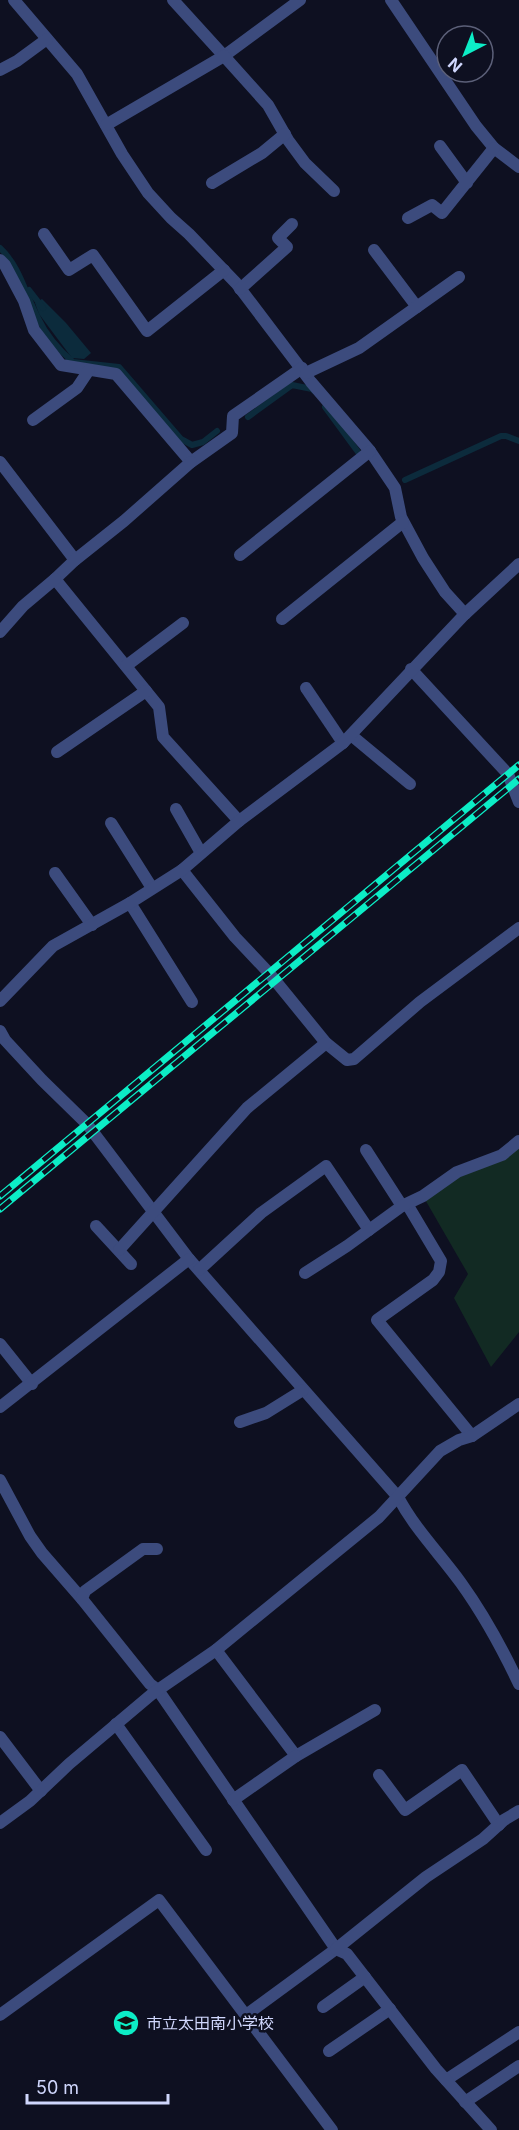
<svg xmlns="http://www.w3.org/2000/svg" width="519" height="2130" viewBox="0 0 519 2130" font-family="Inter,'Noto Sans JP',sans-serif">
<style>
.green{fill:#122a23}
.water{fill:#0c2b3c}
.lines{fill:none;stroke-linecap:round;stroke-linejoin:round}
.stream{stroke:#0c2b3c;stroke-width:6}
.minor{stroke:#3c4b7d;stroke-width:12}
.rail-casing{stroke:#0cedc6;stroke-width:7}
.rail{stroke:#0e1021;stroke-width:4.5;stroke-dasharray:14;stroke-linecap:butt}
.labels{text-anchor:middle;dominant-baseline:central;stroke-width:5;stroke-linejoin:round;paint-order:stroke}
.poi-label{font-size:16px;fill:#d0d7fd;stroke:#0e1021;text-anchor:start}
</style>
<rect width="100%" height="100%" fill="#0e1021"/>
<polygon class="green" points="519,1141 519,1332 491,1367 454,1298 468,1274 423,1196"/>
<polygon class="water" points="42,299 66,323 91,353 84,359 72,358 39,314 35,303"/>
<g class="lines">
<g class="stream">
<path d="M0,248C21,268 25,294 38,318C46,335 59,350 73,362L119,367L181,439L192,445L203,442L217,431"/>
<polyline points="29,290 43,308"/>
<polyline points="325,407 358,452"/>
<polyline points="248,417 292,385 312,389 314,391"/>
<polyline points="405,480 501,436 506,436 519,441"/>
</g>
<g class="minor">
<polyline points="14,0 77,74 122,154 148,193 171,218 189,234 236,283 311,382 370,451 395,488 401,517 423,558 445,592 465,614"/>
<polyline points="173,0 224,56 300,0"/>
<polyline points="391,0 476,126 494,148 519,167"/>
<polyline points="0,70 17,61 47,39"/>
<polyline points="106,125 224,56 268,105 288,140 305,163 334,191"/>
<polyline points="440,146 467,183"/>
<polyline points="212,183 262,153 285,134"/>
<polyline points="408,218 432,205 442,213 494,148"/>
<polyline points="44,234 69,270 93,255 147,331 224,270"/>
<polyline points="374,250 417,307"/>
<polyline points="0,260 5,265 24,301 34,330 61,365 116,374 191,462 232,433 233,416 302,368"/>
<polyline points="240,289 287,247 278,238 292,224"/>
<polyline points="306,373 359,348 459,277"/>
<polyline points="33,420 77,388 89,370"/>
<polyline points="0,462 75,560"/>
<polyline points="191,462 124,521 75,560 55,579 159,707 163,737 239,821"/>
<polyline points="240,555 370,451"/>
<polyline points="282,619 403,522"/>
<polyline points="0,632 23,606 55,579"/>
<polyline points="126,666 183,623"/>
<polyline points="411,669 508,774 519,802"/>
<polyline points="306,688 343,743"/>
<polyline points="351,735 410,784"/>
<polyline points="57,752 146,691"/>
<polyline points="176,809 201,853"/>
<polyline points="111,823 152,888"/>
<polyline points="182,870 235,937 269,973 326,1043 347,1060 354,1059 420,1002 519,928"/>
<polyline points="55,873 92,925"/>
<polyline points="130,903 192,1002"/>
<polyline points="0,1001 53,946 130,903 182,870 239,821 343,743 465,614 519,564"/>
<path d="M0,1031L5,1040L42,1080L87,1124L189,1259L398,1497C415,1529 440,1554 461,1583C484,1615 502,1648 519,1684"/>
<polyline points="366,1150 402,1206"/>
<polyline points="407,1204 441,1261 439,1272 433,1280 377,1320 472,1436"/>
<polyline points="96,1226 131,1264"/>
<polyline points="119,1250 247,1108 326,1043"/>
<polyline points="199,1270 261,1213 326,1166 369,1230"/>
<polyline points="305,1273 347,1246 402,1206 423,1196 457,1172 502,1155 519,1141"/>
<polyline points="0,1344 32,1384"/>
<polyline points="0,1407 189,1259"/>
<polyline points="240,1422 266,1413 303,1390"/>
<polyline points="0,1480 30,1536 42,1553 82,1599"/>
<polyline points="157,1549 143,1549 85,1591 82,1599 150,1684 158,1690 336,1949 246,2015"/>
<polyline points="216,1650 296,1756 375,1710"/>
<polyline points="116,1724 206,1850"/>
<polyline points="0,1737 41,1791"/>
<polyline points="379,1775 405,1810 462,1770 499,1825"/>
<polyline points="233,1800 296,1756"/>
<polyline points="0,1823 30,1801 69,1764 152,1694 216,1650 379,1517 440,1451 459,1440 472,1436 519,1404"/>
<polyline points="323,2007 365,1977"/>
<polyline points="0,2015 159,1900 332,2130"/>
<polyline points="329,2051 390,2009"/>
<polyline points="446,2080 519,2032"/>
<polyline points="465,2102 519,2066"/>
<polyline points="491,2130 436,2069 347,1954 336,1949 426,1877 483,1839 504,1820 519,1811"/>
</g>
<g class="rail-casing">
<g id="rail">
<polyline points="0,1196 519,765"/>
<polyline points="0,1209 519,779"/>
</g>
</g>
<use href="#rail" class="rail"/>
</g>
<defs>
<g id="school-disc" transform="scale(1.35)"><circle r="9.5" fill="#0cedc6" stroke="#0e1021"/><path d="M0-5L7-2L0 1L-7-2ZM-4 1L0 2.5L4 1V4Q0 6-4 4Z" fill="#111"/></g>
</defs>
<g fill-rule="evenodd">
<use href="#school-disc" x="126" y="2023"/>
</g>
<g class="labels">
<g class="poi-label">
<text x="146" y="2023">市立太田南小学校</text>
</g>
</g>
<g transform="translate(465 54) rotate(222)"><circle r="28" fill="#0e1021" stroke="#5c6079" stroke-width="1.5"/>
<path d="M0-4.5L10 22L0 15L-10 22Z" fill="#0cedc6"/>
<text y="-9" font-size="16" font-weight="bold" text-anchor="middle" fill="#d0d7fd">N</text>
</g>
<path d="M27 2094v9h141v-9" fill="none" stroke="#d0d7fd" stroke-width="3"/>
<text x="36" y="2094" font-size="18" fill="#d0d7fd" stroke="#0e1021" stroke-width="4.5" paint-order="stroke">50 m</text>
</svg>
